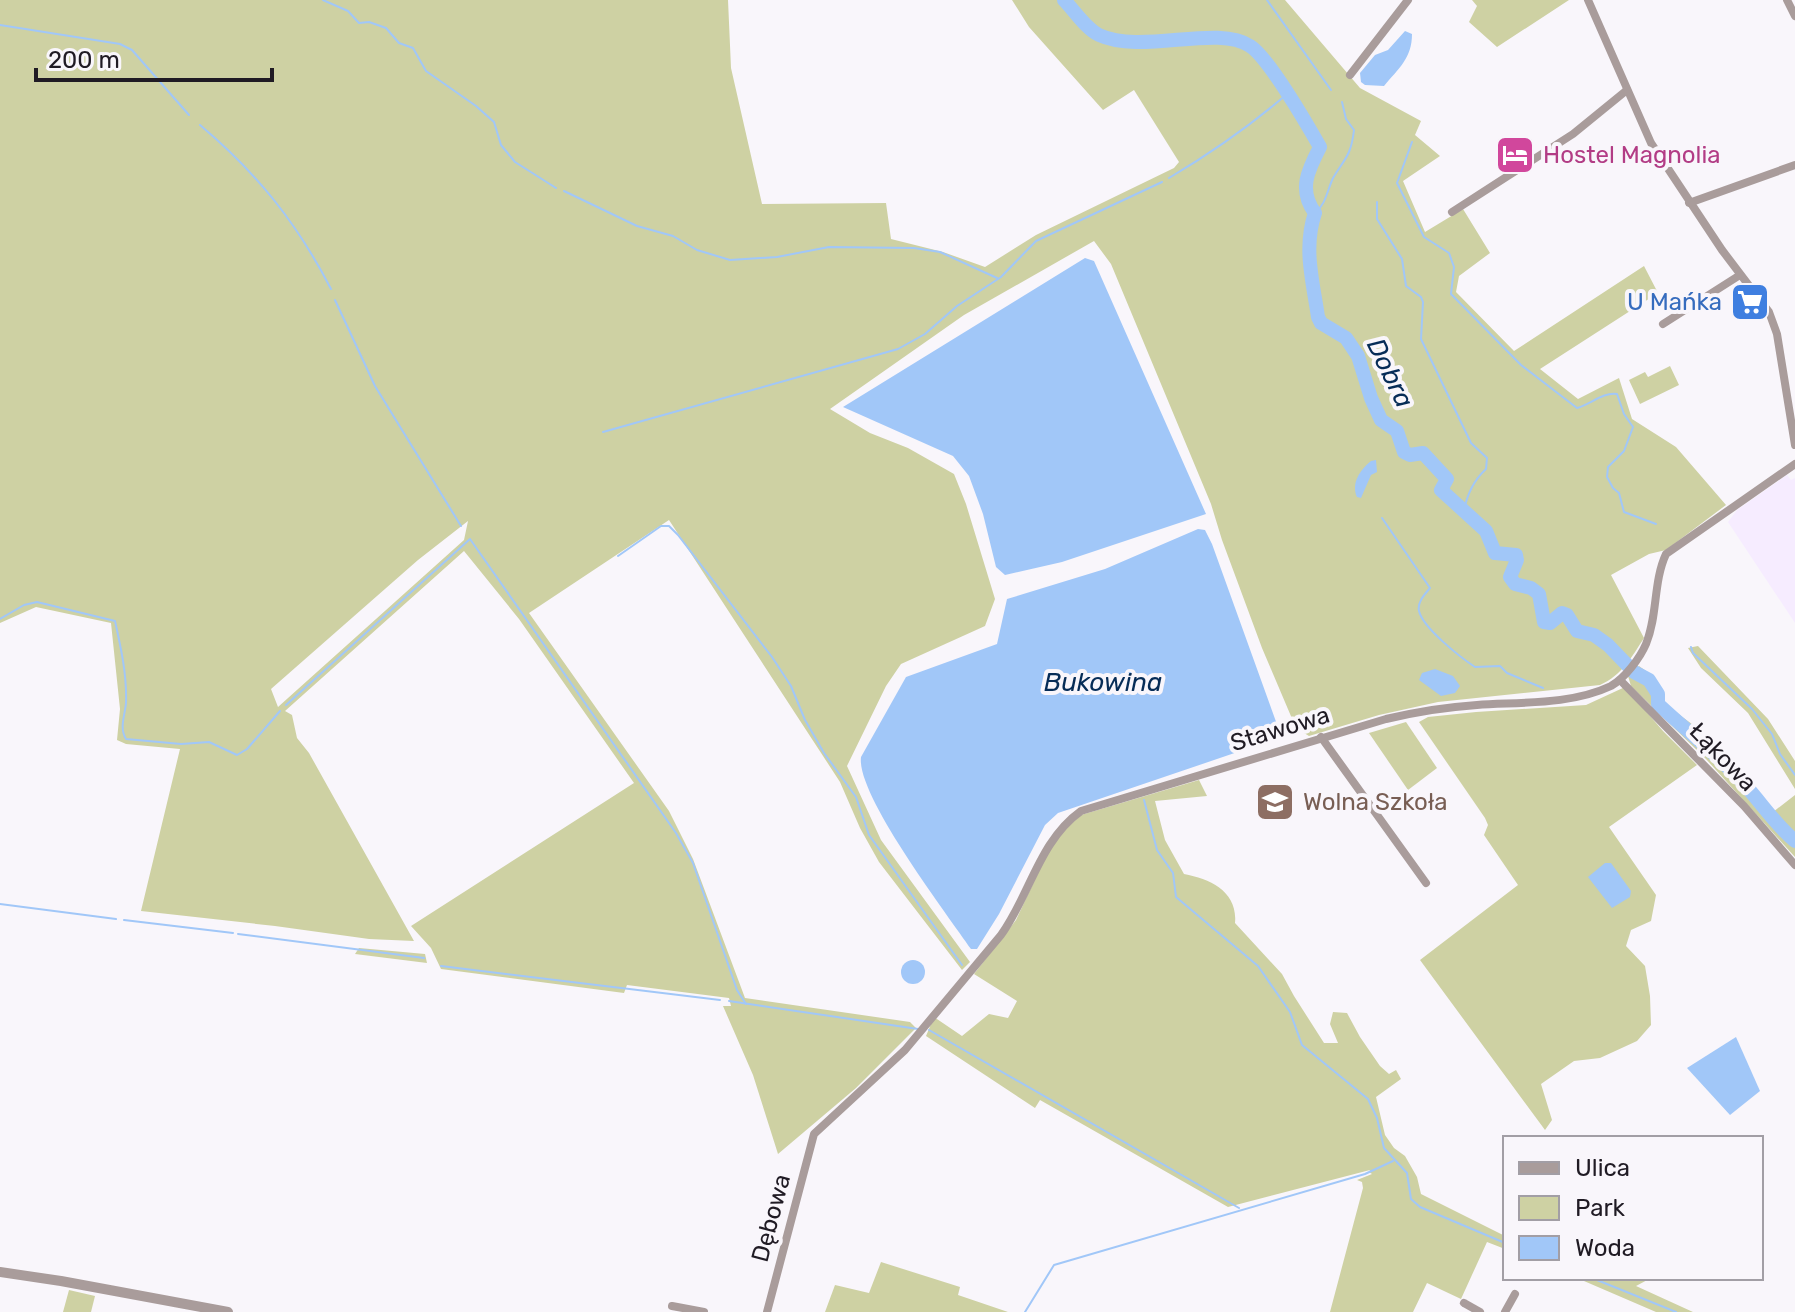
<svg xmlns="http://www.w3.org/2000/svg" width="1795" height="1312" viewBox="0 0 1795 1312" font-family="Rubik,sans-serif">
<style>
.built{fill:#f6ecff}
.green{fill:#ced1a3;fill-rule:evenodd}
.water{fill:#a1c7f8}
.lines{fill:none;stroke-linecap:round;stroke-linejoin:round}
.stream{stroke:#a1c7f8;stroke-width:2}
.river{stroke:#a1c7f8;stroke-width:14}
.minor{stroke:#a99c9b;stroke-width:8}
.tertiary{stroke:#a99c9b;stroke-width:10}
.labels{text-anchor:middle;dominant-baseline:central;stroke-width:8;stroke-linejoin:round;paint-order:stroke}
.hotel-label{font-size:24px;fill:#b23c85;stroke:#f9f6fb;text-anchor:start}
.shop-label{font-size:24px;fill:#366cbe;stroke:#f9f6fb;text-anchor:end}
.street-label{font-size:24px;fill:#201b24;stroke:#f9f6fb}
.education-label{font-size:24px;fill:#785e54;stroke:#f9f6fb;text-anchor:start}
.water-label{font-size:26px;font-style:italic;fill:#062c57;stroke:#f9f6fb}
</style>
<rect width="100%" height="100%" fill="#f9f6fb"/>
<polygon class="built" points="1787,475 1791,480 1795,478 1795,623 1728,522 1737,510"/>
<g class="green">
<path d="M0,0H728L731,68L762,204L886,203L891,239L943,252L985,267L1036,235L1174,168L1179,162L1134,90L1103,110L1029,27L1012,0H1060C1068,8 1093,37 1099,39C1141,56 1187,37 1230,45C1237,46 1247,48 1253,52C1261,58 1267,69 1273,77L1276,73C1269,64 1263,51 1252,45C1216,21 1140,55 1098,32C1088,26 1077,9 1068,0H1285L1360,88L1421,121L1415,135L1440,156L1403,181L1425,232L1463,209L1490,253L1459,276L1456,292L1514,351L1644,266L1658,293L1540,369L1578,399L1619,378L1632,419L1676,447L1726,505L1666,550L1649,554L1611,575L1644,638C1631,658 1622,675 1600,685L1438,702L1379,715L1309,736L1296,728L1262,648L1222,540L1211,504L1111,264L1094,241L964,315L830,409L870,433L908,448L954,474L966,504L995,599L985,626L901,664L886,686L847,766L881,840L970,962L962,970L879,862L860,828L840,782L669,520L529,613L669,811L693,859L745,998L910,1022L916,1028L856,1088L778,1154L753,1075L723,1006H731L729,998L627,985L624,993L441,969L431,948L411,926L634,783L519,619L464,551L285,711L292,715L297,738L309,753L414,941L369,939L275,926L141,911L180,749L126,744L117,740L120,709L111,623L36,607L0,623ZM468,521L464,540L278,707L271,689L418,560Z"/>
<polygon points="1472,0 1569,0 1497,47 1469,22 1477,6"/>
<polygon points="1670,366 1679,385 1640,404 1629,380 1645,372 1648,377"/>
<polygon points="1698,646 1768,719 1795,761 1795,789 1748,713 1701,668 1688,648"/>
<polygon points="1639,666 1653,676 1665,704 1712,739 1773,812 1795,795 1795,857 1706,759 1631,686 1628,676"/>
<polygon points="1625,687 1663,731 1697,765 1609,827 1656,895 1651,921 1631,930 1626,946 1645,966 1650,996 1651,1025 1637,1041 1600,1058 1574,1061 1541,1084 1552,1120 1545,1130 1420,960 1518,885 1484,835 1488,825 1485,818 1419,722 1428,717 1476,712 1586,705"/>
<polygon points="1406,722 1437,768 1408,790 1369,733"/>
<path d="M1199,780L1207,796L1155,801L1165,840L1184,874C1211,879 1238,892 1235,923L1282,974L1294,996L1324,1043H1338L1330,1024L1333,1012L1347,1013L1360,1037L1380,1066L1389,1074L1396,1070L1401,1079L1376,1097L1385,1135L1394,1148L1405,1156L1417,1177L1421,1194L1505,1236V1249L1487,1242L1461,1299L1427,1283L1413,1312H1330L1363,1188L1362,1182L1357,1180L1372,1174L1369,1172L1370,1170L1228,1207L1040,1100L1035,1108L926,1036L934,1017L962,1036L989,1014L1008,1018L1017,1001L974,974L1016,920L1054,839L1081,815Z"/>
<polygon points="359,948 425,954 427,963 355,954"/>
<polygon points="881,1262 960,1287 958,1295 1008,1312 825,1312 835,1285 869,1293"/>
<polygon points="1577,1278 1651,1278 1636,1286 1693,1312 1656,1312"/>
<polygon points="69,1290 95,1296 91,1312 63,1312"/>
</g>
<g class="water">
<path d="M1405,31L1412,34C1412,58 1399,68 1384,86L1365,85L1361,82L1360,73L1375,55L1388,50Z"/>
<polygon points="1085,258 1094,261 1206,514 1062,562 1005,575 996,567 983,514 969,476 953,456 843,407"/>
<path d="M1376,460L1377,472L1371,475L1361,498L1357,497C1351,483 1360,470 1371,461Z"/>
<path d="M1198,529L1205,530L1212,544L1279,730L1273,740L1058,813L1045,825L999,914L977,949H971C947,914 856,795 861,757L906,677L997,644L1007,599L1105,569Z"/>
<polygon points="1435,669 1453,676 1460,686 1455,693 1441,696 1419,680 1422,673"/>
<polygon points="1605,863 1611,863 1631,891 1630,897 1612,908 1588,877"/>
<circle cx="913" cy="972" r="12"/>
<polygon points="1736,1037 1760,1091 1730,1115 1687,1068"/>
</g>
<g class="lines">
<g class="stream">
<polyline points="323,0 348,11 359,23 369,22 386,28 399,43 413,48 426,71 476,106 494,122 501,145 515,162 556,188"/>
<polyline points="1267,0 1331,90"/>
<polyline points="0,25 120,44 132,50 189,115"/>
<path d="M200,125C257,173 297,223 331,289"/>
<path d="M1412,142L1397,183L1424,237L1449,253L1454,267L1451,294L1521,365L1577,408C1591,404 1603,392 1617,394L1624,414L1633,427L1624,451L1608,467L1607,477L1613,488L1619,493L1624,512L1656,524"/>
<path d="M1169,178C1211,153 1250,126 1287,94"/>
<polyline points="564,191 637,226 673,236 697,250 730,260 777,257 829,247 914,248 940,252 997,278"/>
<path d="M1377,202V219L1402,259L1406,286L1421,297L1423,302L1421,339L1471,443L1487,458L1486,469C1473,481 1467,494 1464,511"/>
<path d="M1315,213C1326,204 1327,191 1333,178C1345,158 1351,156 1354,130L1346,119L1342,102"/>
<polyline points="335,300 375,386 461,526"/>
<polyline points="603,432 898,349 925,334 957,306 1001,277 1036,241 1162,182"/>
<path d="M1382,518L1430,588C1425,594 1417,602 1419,611C1423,628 1460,657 1475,667L1500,666L1507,673L1543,688"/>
<polyline points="618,556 661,526 669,526 678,535 772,657 791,686 805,720 824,753 856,797 869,835 962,965"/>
<path d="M0,619L24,605L37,602L115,621C121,648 127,675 126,703C125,715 119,728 126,739L181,744L209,742L237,755L247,749L280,711"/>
<polyline points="1691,647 1693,653 1752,709 1772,734 1780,754 1795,775"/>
<polyline points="286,705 470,539 676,833 693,863 737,990 746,1004"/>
<polyline points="1144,800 1157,850 1173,873 1176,897 1258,966 1290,1012 1302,1045 1368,1099 1377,1118 1384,1148 1407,1173 1411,1199 1420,1207 1505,1243"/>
<polyline points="0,904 116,919"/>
<polyline points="124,920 233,933"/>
<polyline points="238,934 424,958"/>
<polyline points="441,966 720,1000"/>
<polyline points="729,1001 918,1029"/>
<polyline points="929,1030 1239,1208"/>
<polyline points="1592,1278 1676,1312"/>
<polyline points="1025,1312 1054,1265 1365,1174 1393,1161"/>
</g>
<path class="river" d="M1064,0C1074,10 1086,29 1099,35C1142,55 1217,24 1250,46C1268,57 1308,126 1320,147C1308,170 1298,190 1315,213C1303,248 1313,282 1318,317L1321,323L1346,338L1358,356L1371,398L1381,420L1397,431L1404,452L1410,455L1423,453L1447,479L1441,490L1486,531L1495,553L1516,555L1517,560L1510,577L1515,584L1531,588L1539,594L1544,622L1550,623L1562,613L1567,615L1577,631L1594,635L1608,645L1634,672L1649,680L1658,694V704C1687,731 1719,756 1745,785C1763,805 1774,823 1795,841"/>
<g class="minor">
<polyline points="1588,0 1651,143 1722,250 1769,312 1777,334 1795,445"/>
<polyline points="1787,0 1795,16"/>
<polyline points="1350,75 1408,0"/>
<polyline points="1689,203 1795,165"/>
<polyline points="1452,212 1573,134 1627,90"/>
<polyline points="1663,324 1740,275"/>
<polyline points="1620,680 1744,806 1795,865"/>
<polyline points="1321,737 1426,883"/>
<polyline points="1464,1303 1480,1312"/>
<polyline points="672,1306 704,1312"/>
<path d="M767,1312L814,1134L905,1050L1001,935C1030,895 1039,841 1081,811L1386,719C1416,712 1446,707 1477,705C1520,702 1571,705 1611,686C1625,678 1640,658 1646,644C1658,615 1653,582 1666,554L1795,464"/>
<polyline points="1505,1312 1515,1294"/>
</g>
<polyline class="tertiary" points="0,1272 61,1281 228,1312"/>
</g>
<defs>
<g id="hotel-square" transform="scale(2)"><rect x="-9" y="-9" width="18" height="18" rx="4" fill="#d1479c" stroke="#f9f6fb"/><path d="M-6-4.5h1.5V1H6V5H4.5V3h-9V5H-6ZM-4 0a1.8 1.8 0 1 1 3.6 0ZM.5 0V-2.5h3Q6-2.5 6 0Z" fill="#fff"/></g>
<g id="supermarket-square" transform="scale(2)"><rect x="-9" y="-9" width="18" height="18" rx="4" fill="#3f7fe0" stroke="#f9f6fb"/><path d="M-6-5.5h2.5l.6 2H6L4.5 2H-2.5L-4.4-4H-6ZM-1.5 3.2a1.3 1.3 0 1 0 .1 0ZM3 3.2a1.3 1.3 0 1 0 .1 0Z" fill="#fff"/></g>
<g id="school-square" transform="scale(2)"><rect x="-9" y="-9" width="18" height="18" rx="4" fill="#8d6e63" stroke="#f9f6fb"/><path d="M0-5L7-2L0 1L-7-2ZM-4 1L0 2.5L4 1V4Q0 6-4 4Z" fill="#fff"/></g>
</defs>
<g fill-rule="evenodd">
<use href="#hotel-square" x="1515" y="155"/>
<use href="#supermarket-square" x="1750" y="302"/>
<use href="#school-square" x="1275" y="802"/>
</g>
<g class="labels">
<g class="hotel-label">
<text x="1543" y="155">Hostel Magnolia</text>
</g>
<g class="shop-label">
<text x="1722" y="302">U Mańka</text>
</g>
<g class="street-label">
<text transform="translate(1280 729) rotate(-17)">Stawowa</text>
<text transform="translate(1723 757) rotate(46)">Łąkowa</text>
<text transform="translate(771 1218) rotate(-75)">Dębowa</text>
</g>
<g class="education-label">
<text x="1303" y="802">Wolna Szkoła</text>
</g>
<g class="water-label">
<text transform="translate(1390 373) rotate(64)">Dobra</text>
<text x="1103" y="682">Bukowina</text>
</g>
</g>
<rect x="1503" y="1136" width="260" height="144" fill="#f9f6fb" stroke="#a29ea5" stroke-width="2"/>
<rect x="1519" y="1162" width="40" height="12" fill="#a99c9b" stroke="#a29ea5" stroke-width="2"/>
<text x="1575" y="1176" font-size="24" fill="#201b24">Ulica</text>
<rect x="1519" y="1196" width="40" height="24" fill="#ced1a3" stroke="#a29ea5" stroke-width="2"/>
<text x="1575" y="1216" font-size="24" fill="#201b24">Park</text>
<rect x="1519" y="1236" width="40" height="24" fill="#a1c7f8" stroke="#a29ea5" stroke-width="2"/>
<text x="1575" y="1256" font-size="24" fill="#201b24">Woda</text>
<path d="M36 68v12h236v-12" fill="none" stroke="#201b24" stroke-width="4"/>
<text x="48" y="68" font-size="24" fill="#201b24" stroke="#f9f6fb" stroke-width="6" paint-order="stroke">200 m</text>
</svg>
